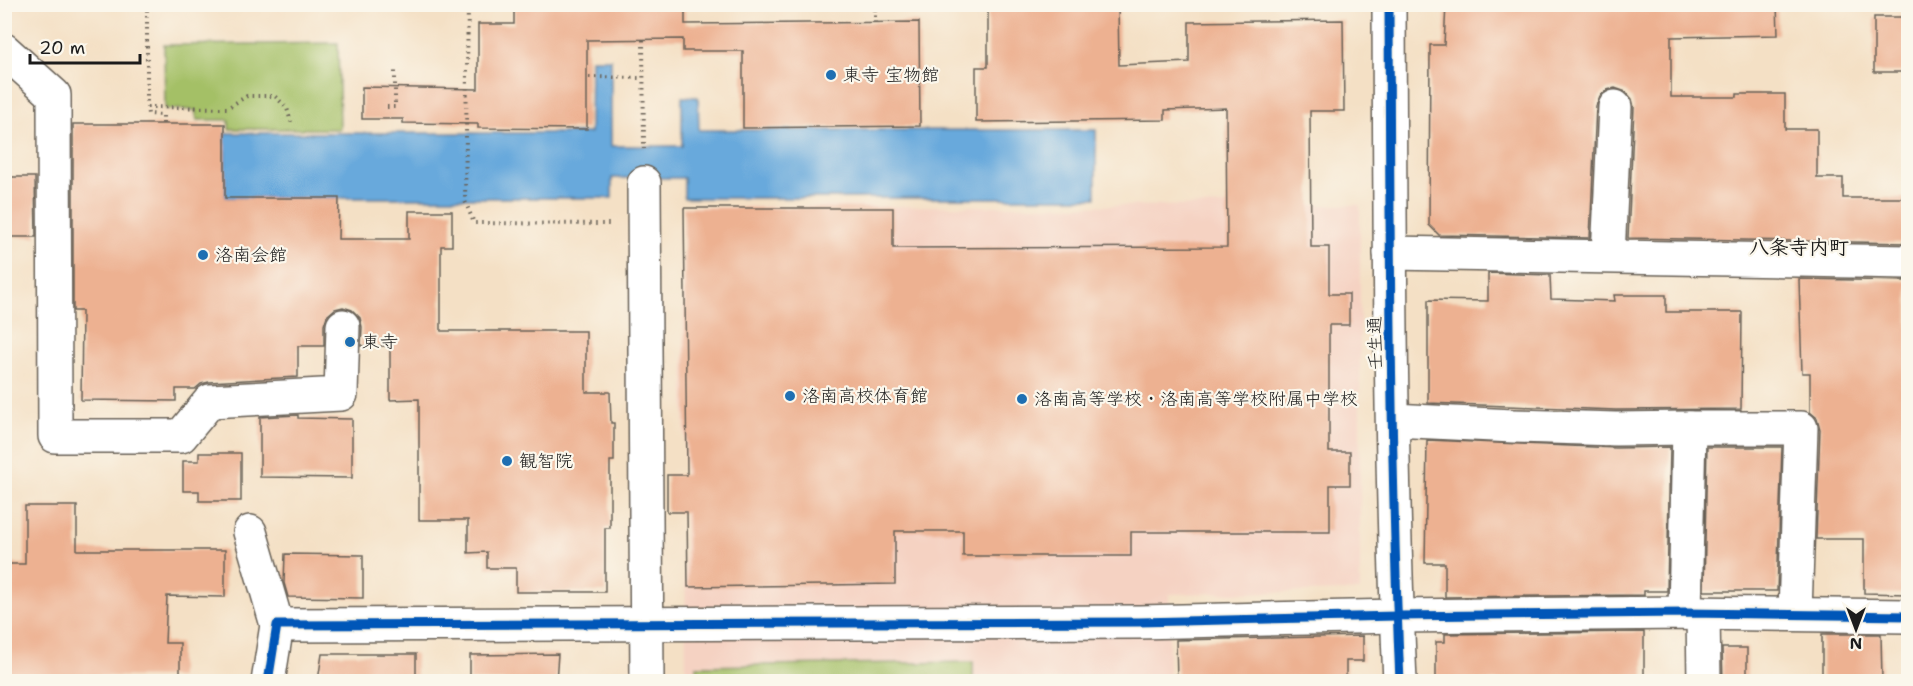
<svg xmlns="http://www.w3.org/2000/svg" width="1913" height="686" viewBox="0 0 1913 686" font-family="'Shantell Sans','Klee One',sans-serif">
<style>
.built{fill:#f5d2c2}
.green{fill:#a4c066;stroke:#606e41;stroke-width:1.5}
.water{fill:#68a9dc;stroke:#42627c;stroke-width:1.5}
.building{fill:#edb191}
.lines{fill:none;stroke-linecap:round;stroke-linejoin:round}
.minor-casing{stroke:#686157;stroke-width:36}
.path{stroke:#686157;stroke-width:4;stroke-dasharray:1.5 4.5;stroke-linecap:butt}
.minor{stroke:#fff;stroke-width:33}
.cycleway-casing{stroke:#fbf7ec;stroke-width:13}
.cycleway{stroke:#0057b8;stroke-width:9}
.poi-dot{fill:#1f6fb2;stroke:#fbf7ec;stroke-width:2}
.labels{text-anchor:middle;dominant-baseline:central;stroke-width:4.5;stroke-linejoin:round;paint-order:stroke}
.poi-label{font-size:18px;fill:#1c1c1c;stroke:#fbf7ec;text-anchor:start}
.street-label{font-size:18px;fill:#1c1c1c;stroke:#fbf7ec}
.neighbourhood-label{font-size:20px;font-weight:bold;fill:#1c1c1c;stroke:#fbf7ec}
</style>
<rect width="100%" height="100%" fill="#fbf7ec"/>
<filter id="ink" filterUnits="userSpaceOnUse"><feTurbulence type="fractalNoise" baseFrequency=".0167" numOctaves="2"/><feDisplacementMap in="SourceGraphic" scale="12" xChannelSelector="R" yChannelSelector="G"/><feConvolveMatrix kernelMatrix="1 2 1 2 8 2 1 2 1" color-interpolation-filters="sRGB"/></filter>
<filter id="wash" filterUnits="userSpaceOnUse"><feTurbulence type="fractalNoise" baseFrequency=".008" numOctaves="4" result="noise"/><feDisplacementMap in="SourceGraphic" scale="24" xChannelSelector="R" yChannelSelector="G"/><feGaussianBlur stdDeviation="1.35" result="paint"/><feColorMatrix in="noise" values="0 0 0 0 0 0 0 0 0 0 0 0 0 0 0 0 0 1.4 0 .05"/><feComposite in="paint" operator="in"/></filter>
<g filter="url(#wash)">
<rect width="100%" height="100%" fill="#f4e0c5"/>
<polygon class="built" points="1360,205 1360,591 1169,594 1169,681 686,681 683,207"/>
<g class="green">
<polygon points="338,43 340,129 229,129 229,120 197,120 195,110 165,109 164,45"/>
<polygon points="973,662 973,681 697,681 696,666"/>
</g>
<polygon class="water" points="591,59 611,59 611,146 682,146 682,97 698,97 699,130 1096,130 1096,198 684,198 684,178 612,178 612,198 225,198 225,133 590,133"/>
<g id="blocks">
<g class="building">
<polygon points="514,4 685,4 685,24 919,22 920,126 743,128 743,51 683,51 683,39 587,40 587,129 478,128 478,124 403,123 403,119 362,119 362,87 478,89 478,24 514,24"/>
<polygon points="988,4 1118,4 1119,65 1189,62 1189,22 1343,20 1344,111 1310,111 1311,247 1329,247 1329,294 1349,294 1349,325 1329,325 1329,452 1350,452 1350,485 1330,485 1330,532 1131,532 1131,556 963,556 963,531 895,531 895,584 688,587 687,512 667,512 667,475 687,475 684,208 893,208 893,248 1227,247 1226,108 1165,110 1165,120 976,122 976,67 988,67"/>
<polygon points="1446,4 1777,4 1778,35 1671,37 1671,97 1737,97 1737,94 1785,94 1785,129 1817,129 1817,178 1843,178 1843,198 1908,198 1908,243 1628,238 1634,107 1632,99 1626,92 1615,88 1607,90 1600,96 1596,106 1590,238 1439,235 1429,225 1430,45 1444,45"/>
<rect x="1874" y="17" width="34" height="55"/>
<polygon points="73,124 225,124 225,198 339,198 338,239 409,239 409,211 452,211 452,246 441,246 441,331 586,331 586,392 610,392 611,423 614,423 614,461 610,461 610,528 605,528 605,592 516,592 516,568 487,568 487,552 468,553 468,520 419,520 419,399 390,400 390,346 361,346 362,327 360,318 352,310 343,307 335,309 327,316 324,325 324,346 298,346 298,377 209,382 201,384 195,389 176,389 176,401 81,400 82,311 73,311"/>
<polygon points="4,177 35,177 36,237 4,237"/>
<polygon points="1488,273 1550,275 1551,299 1615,301 1614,295 1666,295 1666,312 1742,312 1741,409 1616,410 1428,403 1428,300 1488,301"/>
<polygon points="1799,279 1908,281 1908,594 1864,593 1864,539 1816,539 1820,429 1817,418 1810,412 1810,373 1802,373"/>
<polygon points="298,415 298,418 352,419 352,478 260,477 260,417"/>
<polygon points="1427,440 1616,448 1670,447 1667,591 1644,591 1644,595 1445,597 1445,563 1425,563"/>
<polygon points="1707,447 1782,447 1777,591 1704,591"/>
<polygon points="199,453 241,453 241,501 199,501 199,491 183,491 183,461 199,461"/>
<polygon points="25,506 77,506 77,550 225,550 225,597 167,596 165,643 180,643 180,677 53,676 53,678 4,678 4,564 25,564"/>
<polygon points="285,554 363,555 363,598 288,597 284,583"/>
<polygon points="1644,632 1644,681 1436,681 1436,642 1445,642 1445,634"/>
<polygon points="1822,634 1881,634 1882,681 1822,681"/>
<polygon points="1363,636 1363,661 1346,661 1346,681 1177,681 1176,640"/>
<polygon points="1722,648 1747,648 1747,681 1723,681"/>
<polygon points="322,654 416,654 416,681 318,681"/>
<polygon points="558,654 556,681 470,681 470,655"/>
</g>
</g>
</g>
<g filter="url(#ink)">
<use href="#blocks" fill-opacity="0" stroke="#686157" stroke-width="1.5"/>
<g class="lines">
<g class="minor-casing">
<g id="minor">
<path d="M1389,4C1390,230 1390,456 1400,682"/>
<polyline points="4,50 54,95 55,436 181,436 210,401 341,394 343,326"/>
<polyline points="644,183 647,682"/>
<polyline points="1390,253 1908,262"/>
<polyline points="1608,256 1615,107"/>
<polyline points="1393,420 1513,426 1616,429 1689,428"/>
<polyline points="250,532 277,625 268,682"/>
<polyline points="1685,613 1689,428 1801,428 1795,613"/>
<polyline points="1703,613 1704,682"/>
<polyline points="277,625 1139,622 1397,616 1685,613 1908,616"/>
</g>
</g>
<g class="path">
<polyline points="147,4 147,107 148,114 163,115 163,124"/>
<polyline points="468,4 465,201 474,223 609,224"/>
<polyline points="875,23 875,4"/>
<polyline points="643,40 644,149"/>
<polyline points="589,77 643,78"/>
<polyline points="147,107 227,108 247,96 275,96 287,108 291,122"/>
<polyline points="387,107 395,107 395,69"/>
</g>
<use href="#minor" class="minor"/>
<g class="cycleway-casing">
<g id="cycleway">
<path d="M1389,4C1390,230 1390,456 1400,682"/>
<polyline points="268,682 277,625 1139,622 1397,616 1685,613 1908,616"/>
</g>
</g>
<use href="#cycleway" class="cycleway"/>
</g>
</g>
<g class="poi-dot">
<circle cx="831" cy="75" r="6"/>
<circle cx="203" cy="255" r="6"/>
<circle cx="350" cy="342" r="6"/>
<circle cx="790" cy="396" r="6"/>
<circle cx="1022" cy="399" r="6"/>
<circle cx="507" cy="461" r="6"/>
</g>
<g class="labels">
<g class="poi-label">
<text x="843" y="75">東寺 宝物館</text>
<text x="215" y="255">洛南会館</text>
<text x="362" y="342">東寺</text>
<text x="802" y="396">洛南高校体育館</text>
<text x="1034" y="399">洛南高等学校・洛南高等学校附属中学校</text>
<text x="519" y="461">観智院</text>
</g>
<g class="street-label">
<text transform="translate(1375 343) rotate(-91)">壬生通</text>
</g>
<g class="neighbourhood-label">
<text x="1799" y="247">八条寺内町</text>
</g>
</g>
<rect width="1913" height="686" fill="none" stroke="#fbf7ec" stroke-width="24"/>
<g transform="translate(1856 629) rotate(180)" stroke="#fbf7ec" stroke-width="4.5" paint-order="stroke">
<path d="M0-4.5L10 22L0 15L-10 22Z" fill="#1c1c1c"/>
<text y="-9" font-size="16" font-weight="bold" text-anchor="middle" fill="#1c1c1c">N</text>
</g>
<path d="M30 54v9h110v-9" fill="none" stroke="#1c1c1c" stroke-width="3"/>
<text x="39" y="54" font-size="18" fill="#1c1c1c" stroke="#fbf7ec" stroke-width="4.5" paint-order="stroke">20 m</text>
</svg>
